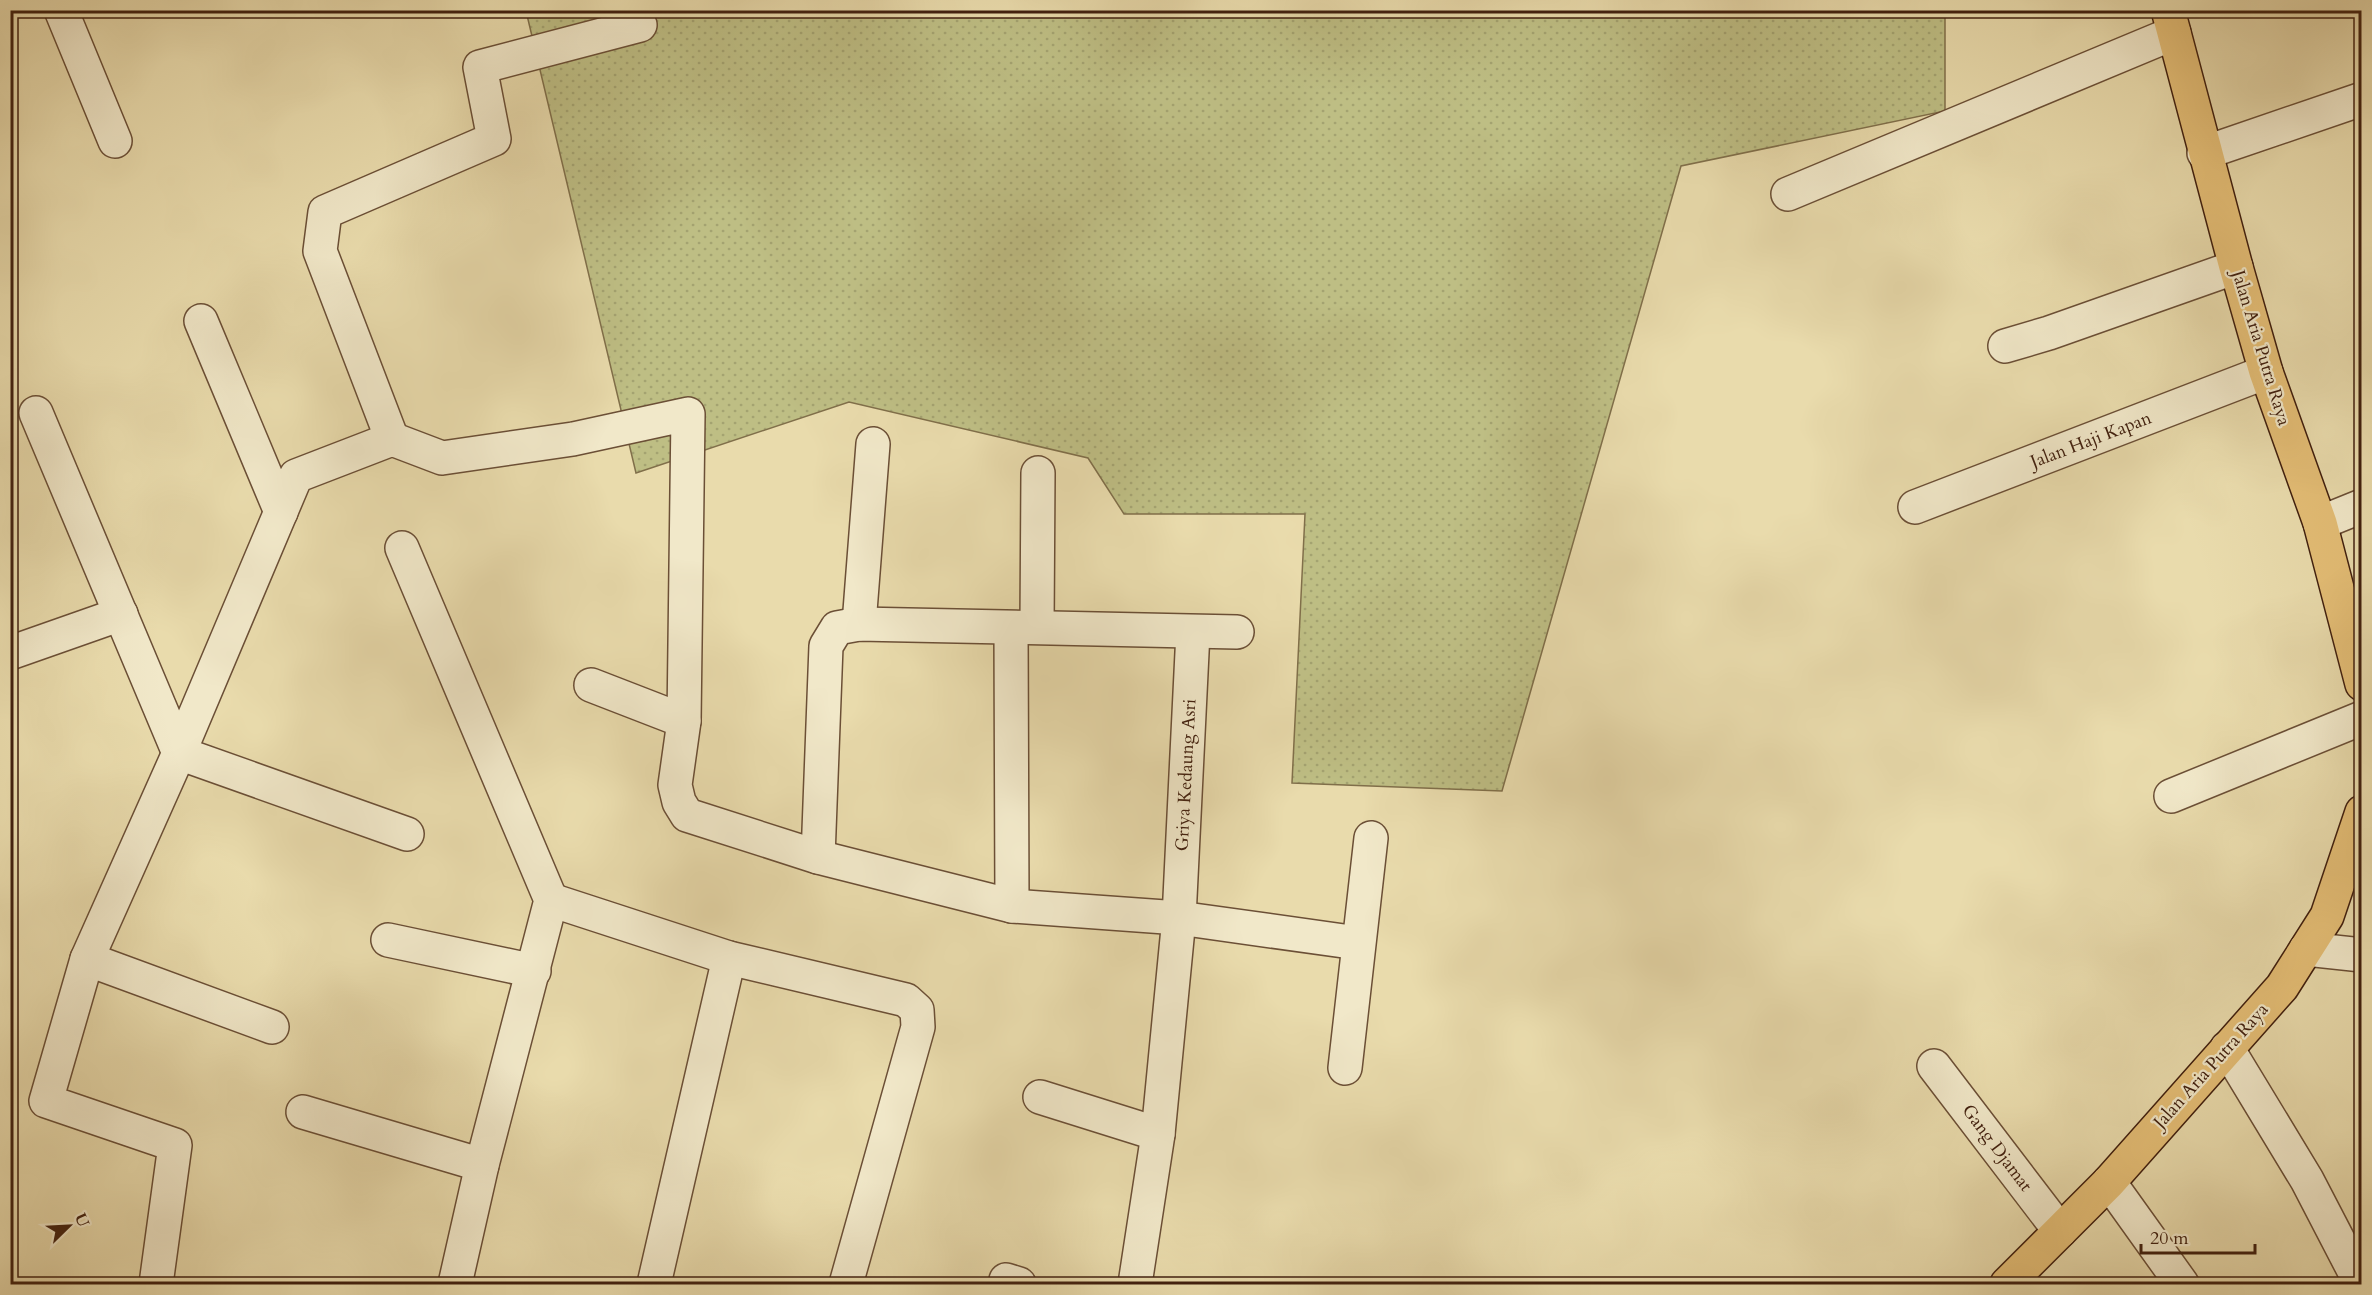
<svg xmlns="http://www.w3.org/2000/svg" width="2372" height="1295" viewBox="0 0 2372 1295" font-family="Cardo,serif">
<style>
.green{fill:url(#green-dots);stroke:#806f4a;stroke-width:1.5}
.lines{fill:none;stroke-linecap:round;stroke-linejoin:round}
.minor-casing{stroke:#6b4f36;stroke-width:36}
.major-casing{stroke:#41200f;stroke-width:36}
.minor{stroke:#f1e8c9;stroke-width:33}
.major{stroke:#e4be76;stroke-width:33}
.labels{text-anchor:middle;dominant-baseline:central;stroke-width:4.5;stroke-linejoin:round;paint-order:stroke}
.street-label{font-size:18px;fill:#41200f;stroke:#f1e8c9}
</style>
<defs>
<pattern id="green-dots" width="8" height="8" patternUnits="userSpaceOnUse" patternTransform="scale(1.5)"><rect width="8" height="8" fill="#bebe84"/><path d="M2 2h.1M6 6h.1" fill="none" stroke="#a4a371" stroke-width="1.8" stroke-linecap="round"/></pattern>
</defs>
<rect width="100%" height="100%" fill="#e9dbac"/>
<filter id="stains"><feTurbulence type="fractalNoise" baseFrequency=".00333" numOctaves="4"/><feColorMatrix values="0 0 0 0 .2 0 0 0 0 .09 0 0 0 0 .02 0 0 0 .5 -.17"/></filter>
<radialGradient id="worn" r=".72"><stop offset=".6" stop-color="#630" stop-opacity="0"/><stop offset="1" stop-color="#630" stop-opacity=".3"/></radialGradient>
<polygon class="green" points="526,11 1945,11 1945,111 1681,166 1502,791 1292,783 1305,514 1124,514 1088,458 849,402 636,473"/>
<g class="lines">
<g class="minor-casing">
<g id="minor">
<polyline points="61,10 115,141"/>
<polyline points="2204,153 2362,99"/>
<polyline points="1788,194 2174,33"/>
<polyline points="201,321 281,512"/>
<polyline points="2005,346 2049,333 2236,267"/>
<polyline points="36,413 179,753"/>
<polyline points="392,439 320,251 325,212 494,139 480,67 640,25"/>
<polyline points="1915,507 2266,372"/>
<polyline points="2320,523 2362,506"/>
<polyline points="402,548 551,900 482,1165 455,1284"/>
<polyline points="859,624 873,444"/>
<polyline points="1037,627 1038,473"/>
<polyline points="1011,628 1012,906"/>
<polyline points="10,653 121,614"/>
<polyline points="591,685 684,721"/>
<polyline points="179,753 296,476 392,439 442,458 573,439 688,414 684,721 675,785 679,802 687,815 818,857 1012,906 1179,918 1358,943"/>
<polyline points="2171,796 2362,718"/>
<polyline points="818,857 826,646 837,628 859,624 1237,632"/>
<polyline points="551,900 729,958 906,1000 917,1010 918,1027 846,1284"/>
<polyline points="388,940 534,971"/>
<polyline points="2306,949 2362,955"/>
<polyline points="87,959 179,753 407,834"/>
<polyline points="2227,1048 2307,1180 2361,1284"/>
<polyline points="1934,1066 2060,1231"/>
<polyline points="1345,1068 1371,838"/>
<polyline points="1040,1097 1158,1134"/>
<polyline points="303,1112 482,1165"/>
<polyline points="2109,1182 2182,1284"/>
<polyline points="1006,1280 1019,1284"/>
<polyline points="156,1284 175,1145 46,1101 87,959 272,1027"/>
<polyline points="654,1284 729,958"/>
<polyline points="1135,1284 1158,1134 1179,918 1193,632"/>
</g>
</g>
<g class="major-casing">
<g id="major">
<polyline points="2168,10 2236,267 2266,372 2320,523 2362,684"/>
<polyline points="2007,1284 2109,1182 2282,987 2327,916 2362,812"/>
</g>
</g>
<use href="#minor" class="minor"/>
<use href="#major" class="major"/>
</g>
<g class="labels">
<g class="street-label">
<text transform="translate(2261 348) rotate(73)">Jalan Aria Putra Raya</text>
<text transform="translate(2091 440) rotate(-21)">Jalan Haji Kapan</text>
<text transform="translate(1186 775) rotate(-87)">Griya Kedaung Asri</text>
<text transform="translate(2211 1066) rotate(-48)">Jalan Aria Putra Raya</text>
<text transform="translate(1997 1148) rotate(53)">Gang Djamat</text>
</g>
</g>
<rect width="2372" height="1295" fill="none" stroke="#e9dbac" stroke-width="36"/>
<rect x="12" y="12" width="2348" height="1271" fill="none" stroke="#41200f" stroke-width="3"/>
<rect x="18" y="18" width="2336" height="1259" fill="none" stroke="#41200f" stroke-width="1.5"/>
<g transform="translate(69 1226) rotate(66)" stroke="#f1e8c9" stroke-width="4.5" paint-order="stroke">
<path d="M0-4.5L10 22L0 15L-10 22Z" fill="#41200f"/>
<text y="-9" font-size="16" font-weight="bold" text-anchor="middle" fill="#41200f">U</text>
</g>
<path d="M2141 1244v9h114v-9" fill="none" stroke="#41200f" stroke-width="3"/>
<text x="2150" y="1244" font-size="18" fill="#41200f" stroke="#f1e8c9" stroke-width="4.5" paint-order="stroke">20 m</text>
<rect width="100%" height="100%" filter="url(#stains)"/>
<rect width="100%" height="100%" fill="url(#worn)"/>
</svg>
